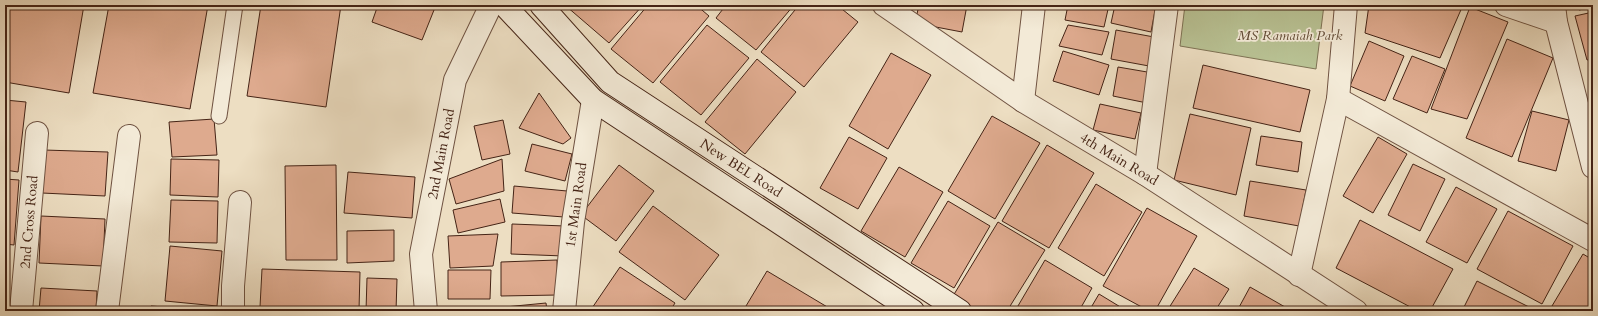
<svg xmlns="http://www.w3.org/2000/svg" width="1598" height="316" viewBox="0 0 1598 316" font-family="Cardo,serif">
<style>
.green{fill:#b8c193;stroke:#7e7254}
.building{fill:#deaa8e;stroke:#452416}
.lines{fill:none;stroke-linecap:round;stroke-linejoin:round}
.lane-casing{stroke:#6f5241;stroke-width:17}
.street-casing{stroke:#6f5241;stroke-width:24}
.secondary-casing{stroke:#452416;stroke-width:24}
.lane{stroke:#f3ead7;stroke-width:15}
.street{stroke:#f3ead7;stroke-width:22}
.secondary{stroke:#f3ead7;stroke-width:22}
.labels{text-anchor:middle;dominant-baseline:central;stroke-width:3.5;stroke-linejoin:round;paint-order:stroke}
.park-label{font-size:14px;font-style:italic;fill:#624b35;stroke:#f3ead7}
.street-label{font-size:14px;fill:#452416;stroke:#f3ead7}
</style>
<rect width="100%" height="100%" fill="#eddec2"/>
<filter id="stains"><feTurbulence type="fractalNoise" baseFrequency=".005" numOctaves="4"/><feColorMatrix values="0 0 0 0 .2 0 0 0 0 .09 0 0 0 0 .02 0 0 0 .5 -.17"/></filter>
<radialGradient id="worn" r=".72"><stop offset=".6" stop-color="#630" stop-opacity="0"/><stop offset="1" stop-color="#630" stop-opacity=".3"/></radialGradient>
<polygon class="green" points="1185,5 1324,5 1316,69 1180,46"/>
<g class="building">
<polygon points="5,5 84,5 69,93 5,82"/>
<polygon points="109,5 208,5 190,109 93,93"/>
<polygon points="261,5 341,5 326,107 247,96"/>
<polygon points="378,5 436,5 422,40 372,22"/>
<polygon points="567,5 643,5 609,43 566,6"/>
<polygon points="648,5 696,5 709,16 653,83 611,49"/>
<polygon points="710,5 720,5 716,10"/>
<polygon points="726,5 794,5 756,50 716,18"/>
<polygon points="799,5 837,5 858,22 804,87 761,52"/>
<polygon points="919,5 967,5 962,32 915,23"/>
<polygon points="996,5 1024,5 1023,10"/>
<polygon points="1068,5 1109,5 1104,27 1065,20"/>
<polygon points="1115,5 1156,5 1151,32 1111,23"/>
<polygon points="1369,5 1463,5 1440,58 1365,33"/>
<polygon points="1578,5 1593,5 1593,7 1579,10"/>
<polygon points="1470,7 1508,22 1467,119 1431,109"/>
<polygon points="1593,12 1593,59 1587,60 1575,16"/>
<polygon points="707,25 749,58 701,115 660,82"/>
<polygon points="1068,25 1109,32 1102,55 1059,46"/>
<polygon points="1116,30 1154,37 1149,66 1111,59"/>
<polygon points="1507,39 1553,58 1512,157 1466,138"/>
<polygon points="1369,41 1404,56 1385,101 1350,86"/>
<polygon points="1063,51 1109,65 1099,95 1053,81"/>
<polygon points="891,53 931,75 888,149 849,126"/>
<polygon points="1412,56 1445,69 1427,113 1393,99"/>
<polygon points="757,59 796,92 745,154 705,122"/>
<polygon points="1203,65 1310,90 1300,132 1193,108"/>
<polygon points="1118,67 1153,73 1147,103 1113,96"/>
<polygon points="539,93 571,138 563,144 519,128"/>
<polygon points="5,100 26,102 18,172 5,170"/>
<polygon points="1100,104 1141,113 1135,139 1093,130"/>
<polygon points="1532,111 1569,120 1556,171 1518,161"/>
<polygon points="1190,114 1251,128 1236,195 1174,180"/>
<polygon points="992,116 1040,143 995,219 948,191"/>
<polygon points="214,119 217,155 172,157 169,122"/>
<polygon points="503,120 510,154 482,160 474,126"/>
<polygon points="1261,136 1302,142 1298,172 1256,165"/>
<polygon points="849,137 887,158 858,209 820,188"/>
<polygon points="1378,137 1407,154 1373,213 1343,196"/>
<polygon points="532,144 572,154 565,181 525,171"/>
<polygon points="1047,145 1094,173 1049,248 1002,221"/>
<polygon points="44,150 108,152 105,196 42,193"/>
<polygon points="171,159 219,160 218,197 170,195"/>
<polygon points="502,159 504,191 456,204 449,179"/>
<polygon points="1413,164 1445,179 1420,231 1388,215"/>
<polygon points="336,165 337,260 286,260 285,166"/>
<polygon points="619,165 654,191 616,241 581,215"/>
<polygon points="899,167 943,192 905,257 861,231"/>
<polygon points="348,172 415,177 412,218 344,213"/>
<polygon points="5,179 19,180 14,245 5,244"/>
<polygon points="1250,181 1306,190 1299,226 1244,216"/>
<polygon points="1096,184 1142,212 1104,276 1058,248"/>
<polygon points="514,186 567,191 564,217 512,213"/>
<polygon points="1456,187 1497,209 1467,263 1426,242"/>
<polygon points="500,199 505,222 458,233 453,210"/>
<polygon points="171,200 218,201 217,243 169,242"/>
<polygon points="948,201 990,226 954,288 911,263"/>
<polygon points="653,206 719,255 685,300 619,252"/>
<polygon points="1147,208 1197,236 1155,311 1149,311 1103,286"/>
<polygon points="1508,211 1573,246 1542,304 1477,269"/>
<polygon points="41,216 105,219 103,266 39,263"/>
<polygon points="1360,220 1453,269 1430,311 1418,311 1336,268"/>
<polygon points="998,222 1045,250 1007,311 978,311 953,296"/>
<polygon points="512,224 565,226 564,256 511,254"/>
<polygon points="394,230 394,261 347,263 347,231"/>
<polygon points="498,234 493,266 450,268 448,236"/>
<polygon points="170,246 222,251 217,306 165,301"/>
<polygon points="1583,254 1593,260 1593,311 1549,311"/>
<polygon points="557,260 558,295 501,296 501,262"/>
<polygon points="1045,260 1092,288 1079,311 1015,311"/>
<polygon points="620,267 675,303 670,311 590,311"/>
<polygon points="1194,268 1229,289 1215,311 1167,311"/>
<polygon points="262,269 360,272 359,310 260,307"/>
<polygon points="448,270 491,270 490,299 448,299"/>
<polygon points="767,271 834,311 743,311"/>
<polygon points="367,278 397,279 396,311 366,311"/>
<polygon points="1477,281 1535,310 1535,311 1462,311"/>
<polygon points="1250,287 1292,311 1237,311"/>
<polygon points="41,288 97,291 96,311 39,311"/>
<polygon points="1099,294 1127,311 1089,311"/>
<polygon points="546,303 547,311 464,311"/>
<polygon points="151,306 216,311 151,311"/>
</g>
<g class="lines">
<g class="lane-casing">
<polyline id="lane" points="219,116 235,5"/>
</g>
<g class="street-casing">
<g id="street">
<polyline points="884,5 1023,101 1145,174 1356,311"/>
<polyline points="1506,5 1556,22"/>
<polyline points="1554,5 1556,22 1593,167"/>
<polyline points="1338,99 1593,240"/>
<polyline points="1023,101 1034,5"/>
<polyline points="1145,174 1167,5"/>
<polyline points="1299,275 1338,99 1346,5"/>
<polyline points="21,311 37,133"/>
<polyline points="107,311 129,136"/>
<polyline points="233,311 233,286 240,202"/>
<polyline points="426,311 421,254 455,80 491,5"/>
<polyline points="564,311 573,222 593,100"/>
</g>
</g>
<g class="secondary-casing">
<g id="secondary">
<polyline points="504,5 593,100 913,311"/>
<polyline points="541,5 610,82 960,311"/>
</g>
</g>
<use href="#lane" class="lane"/>
<use href="#street" class="street"/>
<use href="#secondary" class="secondary"/>
</g>
<g class="labels">
<g class="park-label">
<text x="1290" y="35">MS Ramaiah Park</text>
</g>
<g class="street-label">
<text transform="translate(441 154) rotate(-79)">2nd Main Road</text>
<text transform="translate(1119 159) rotate(31)">4th Main Road</text>
<text transform="translate(741 168) rotate(33)">New BEL Road</text>
<text transform="translate(576 205) rotate(-82)">1st Main Road</text>
<text transform="translate(29 222) rotate(-85)">2nd Cross Road</text>
</g>
</g>
<rect width="1598" height="316" fill="none" stroke="#eddec2" stroke-width="20"/>
<rect x="6" y="6" width="1586" height="304" fill="none" stroke="#452416" stroke-width="2"/>
<rect x="10" y="10" width="1578" height="296" fill="none" stroke="#452416"/>
<rect width="100%" height="100%" filter="url(#stains)"/>
<rect width="100%" height="100%" fill="url(#worn)"/>
</svg>
